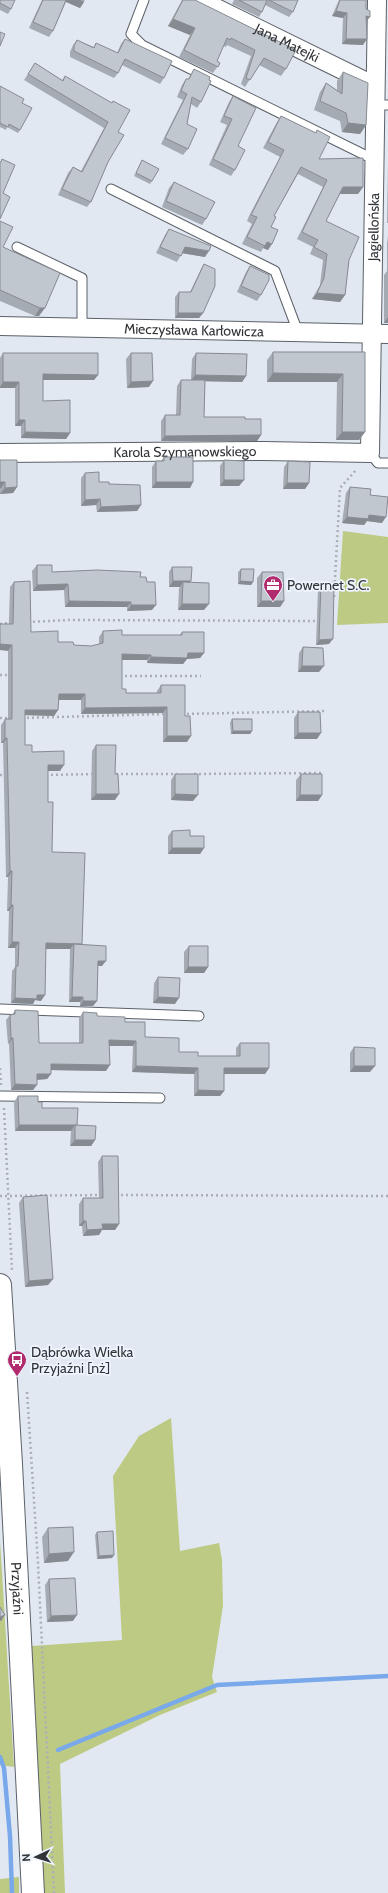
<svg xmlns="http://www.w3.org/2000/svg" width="388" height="1893" viewBox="0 0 388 1893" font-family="Cabin,sans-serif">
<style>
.green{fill:#bdca84}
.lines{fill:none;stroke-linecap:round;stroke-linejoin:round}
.stream{stroke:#79a9eb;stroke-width:4.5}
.lane-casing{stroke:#5b6168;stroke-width:11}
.street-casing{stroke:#5b6168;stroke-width:20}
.secondary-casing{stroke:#5b6168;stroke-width:24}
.path{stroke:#aaafb7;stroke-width:2.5;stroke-dasharray:2 3;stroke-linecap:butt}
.lane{stroke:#fff;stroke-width:9}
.street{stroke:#fff;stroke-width:18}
.secondary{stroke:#fff;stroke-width:22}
.wall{fill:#a5abb2}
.shaded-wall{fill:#868b91}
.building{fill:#c0c7cf;stroke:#868b91}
.labels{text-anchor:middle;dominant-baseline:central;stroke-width:3.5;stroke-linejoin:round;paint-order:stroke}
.street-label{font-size:14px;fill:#323438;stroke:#eef5fe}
.poi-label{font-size:14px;fill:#323438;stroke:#eef5fe;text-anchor:start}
</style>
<rect width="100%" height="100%" fill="#e1e8f1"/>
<g class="green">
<polygon points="343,531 388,537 388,623 337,625"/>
<polygon points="171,1418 180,1551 219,1543 222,1560 223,1606 212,1677 217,1692 160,1715 60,1764 65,1893 42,1893 31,1646 122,1640 113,1476 139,1436"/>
<polygon points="0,1540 14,1767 0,1765"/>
<polygon points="19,1877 19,1893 0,1893 0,1879"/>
</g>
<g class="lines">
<g class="stream">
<polyline points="58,1750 217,1685 388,1676"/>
<polyline points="0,1757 4,1768 10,1836 12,1893"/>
</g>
<g class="lane-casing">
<g id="lane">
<polyline points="144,0 131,34 142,45 375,160"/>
<polyline points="375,105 388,105"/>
<polyline points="111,189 275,271 298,332"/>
<polyline points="17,247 82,278 82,327"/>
<polyline points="370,453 378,463 388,463"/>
<polyline points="0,1009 199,1016"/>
<polyline points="0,1096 160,1098"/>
</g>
</g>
<g class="street-casing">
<g id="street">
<path id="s1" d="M200,0L375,86"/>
<path id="s2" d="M0,326L388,334"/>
<path id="s3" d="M0,453L264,451L370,453L377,0"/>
</g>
</g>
<g class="secondary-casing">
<g id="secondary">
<path id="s4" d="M0,1285L11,1464L33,1893"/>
</g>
</g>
<g class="path">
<polyline points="334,597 340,488 357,469"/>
<polyline points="28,622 69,620 319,621"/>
<polyline points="0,624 11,623"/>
<polyline points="0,675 11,675"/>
<polyline points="120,676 201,676"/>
<polyline points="182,714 327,711"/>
<polyline points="0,718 11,718"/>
<polyline points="22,718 165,714"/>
<polyline points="116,774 177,774"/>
<polyline points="194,774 321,773"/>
<polyline points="0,775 7,775"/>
<polyline points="46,775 95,774"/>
<polyline points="0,1068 1,1085"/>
<polyline points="4,1108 12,1271"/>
<polyline points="116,1195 388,1196"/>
<polyline points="0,1196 101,1195"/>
<polyline points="27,1392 38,1563 54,1893"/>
</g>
<use href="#lane" class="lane"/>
<use href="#street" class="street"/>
<use href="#secondary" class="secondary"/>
</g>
<g class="wall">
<polygon points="0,0 11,9 8,14 0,10"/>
<polygon points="42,0 85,0 80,8 66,2 53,31 49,37 29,28"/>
<polygon points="182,0 195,0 286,69 281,76 259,65 245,87 241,84 251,56 227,45 226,47 223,46 217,61 220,63 213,73 179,57 190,35 168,26"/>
<polygon points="234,0 298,0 293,12 289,17 265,5 262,12 259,17 232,4"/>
<polygon points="339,0 366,0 367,22 363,45 342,44 343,18 332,16"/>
<polygon points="125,39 164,78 160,84 122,65 118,73 114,78 70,57 70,52 73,45 77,40 94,47 96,43 117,53 121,44"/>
<polygon points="35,63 62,80 65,76 118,132 108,162 91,202 87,207 58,195 68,173 73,167 81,171 104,128 24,80"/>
<polygon points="194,69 209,80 201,102 197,108 191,104 187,124 188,149 183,155 161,144 183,100 177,97 182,85 186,79 188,79"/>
<polygon points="343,72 366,125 360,134 342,132 340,121 314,110 320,92 326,83 337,90 337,81"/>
<polygon points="0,86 22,103 20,130 18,133 7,127 6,130 0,127"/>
<polygon points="233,96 235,170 231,176 209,165 227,125 220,122 229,102"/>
<polygon points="281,116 315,133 317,130 319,159 363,187 358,194 340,194 326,221 349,260 345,295 340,302 312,299 320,285 323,260 310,254 313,247 297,239 323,187 298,174 274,216 271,227 268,250 263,248 261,252 242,244 252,224 247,221 249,216 280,157 263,148 277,122"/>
<polygon points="142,160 152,181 150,184 134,176"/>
<polygon points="388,162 388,223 387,223"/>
<polygon points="174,182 206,219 202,225 162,207 169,188"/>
<polygon points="0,221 3,247 60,273 39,316 35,316 0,301"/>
<polygon points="169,229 205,257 182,253 177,262 156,253 165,235"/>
<polygon points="388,235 388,323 384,323 384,275 387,271 387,244"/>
<polygon points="204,264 203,313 199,318 175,318 175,297 179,292 190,292 201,269"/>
<polygon points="250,266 261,295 257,301 237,292 246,272"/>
<polygon points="273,352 365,352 365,432 359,440 336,440 337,382 267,382 267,360"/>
<polygon points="3,353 98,375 94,380 43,380 43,401 70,433 66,439 21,438 21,426 15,426 15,388 0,388 0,358"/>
<polygon points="131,353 149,387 127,388 126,359"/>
<polygon points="196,353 246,376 242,382 205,381 204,417 245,419 261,435 257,441 161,441 161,421 165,415 176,415 177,386 181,380 191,380 192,359"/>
<polygon points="164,457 193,482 190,488 152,488 152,467 156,461 161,461"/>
<polygon points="0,460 17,487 13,493 0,494"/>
<polygon points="224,460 244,480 239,486 220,486 220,466"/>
<polygon points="288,461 309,483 305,489 283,489 284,467"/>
<polygon points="85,473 99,482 109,484 141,505 137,511 97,512 96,505 81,506 81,478"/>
<polygon points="350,487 370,495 382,523 367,521 364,525 342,523 346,493"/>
<polygon points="37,565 52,572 140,577 152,610 127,611 127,607 65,607 64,590 33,591 32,571"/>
<polygon points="172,567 190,582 204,610 178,610 179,588 180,587 169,587 169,572"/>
<polygon points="241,569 253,582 251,585 238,584 238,572"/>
<polygon points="262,572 284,601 280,607 257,607 257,578"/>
<polygon points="14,582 31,632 58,642 74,645 91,646 99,644 99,637 103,631 122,635 180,635 182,632 204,653 200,658 187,659 183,664 147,663 147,660 122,660 122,689 126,693 157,693 157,691 161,685 185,716 187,742 163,742 163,713 81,714 81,700 59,700 58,710 54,716 25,715 25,745 32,752 60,771 48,771 48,802 52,852 82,944 102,966 98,966 97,1001 93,1006 80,1006 80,1002 69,1002 70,949 46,949 41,1001 35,1000 33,1004 11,1003 12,971 15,967 15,948 8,948 9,911 7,911 8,877 6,877 3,743 1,743 1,725 5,719 8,719 8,651 10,587"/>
<polygon points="321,583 329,644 316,645 318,588"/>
<polygon points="303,647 319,672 298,672 299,653"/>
<polygon points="298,712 317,739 294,739 294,718"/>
<polygon points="232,719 252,731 250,734 231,734 230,723"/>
<polygon points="96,745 115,800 91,800 92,751"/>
<polygon points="175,774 193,801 171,800 171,780"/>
<polygon points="301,774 322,795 318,801 296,801 296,780"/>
<polygon points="172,831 190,836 204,848 200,854 168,854 168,836"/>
<polygon points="189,946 208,967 204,973 184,973 184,952"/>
<polygon points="158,977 175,1004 153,1003 154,983"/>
<polygon points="15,1010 39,1043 79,1043 79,1018 83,1012 97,1016 125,1022 145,1037 179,1052 198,1056 236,1056 236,1048 240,1043 269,1068 265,1074 224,1074 224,1091 220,1096 194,1096 194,1074 132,1072 133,1046 109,1046 106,1071 51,1070 51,1074 47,1079 37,1080 33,1090 11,1090 9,1043 8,1044 6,1020 10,1015 12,1015"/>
<polygon points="354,1047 370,1072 350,1072 350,1053"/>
<polygon points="18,1096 38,1102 42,1108 77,1126 95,1140 91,1146 70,1146 71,1131 15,1131 14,1102"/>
<polygon points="102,1156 119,1224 115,1230 102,1230 99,1235 83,1236 82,1226 79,1226 79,1204 83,1198 99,1198 98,1162"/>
<polygon points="23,1197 53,1279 48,1285 25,1287 19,1203"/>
<polygon points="48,1528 68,1561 44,1563 42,1537"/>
<polygon points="97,1532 114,1555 112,1558 97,1559 95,1535"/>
<polygon points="49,1579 73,1621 47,1622 45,1585"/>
</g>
<g class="shaded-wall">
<polygon points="65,0 80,0 84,2 80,8 64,1"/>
<polygon points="336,11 347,13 343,18 332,16"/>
<polygon points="366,16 370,17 366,22"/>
<polygon points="173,19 195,28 190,35 168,26"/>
<polygon points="346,39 367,39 363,45 342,44"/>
<polygon points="348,123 366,125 360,134 342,132"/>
<polygon points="343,187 363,187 358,194 338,194"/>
<polygon points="267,242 272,244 268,250 263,248"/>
<polygon points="185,247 209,251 205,257 181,253"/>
<polygon points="317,293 345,295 340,302 312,299"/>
<polygon points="40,308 45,308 39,316 35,316"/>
<polygon points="178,313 203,313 199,318 175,318"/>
<polygon points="388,317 388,323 384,323"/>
<polygon points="273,373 343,374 337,382 267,382"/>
<polygon points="43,374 98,375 94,380 38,380"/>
<polygon points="195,375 246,376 242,382 191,381"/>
<polygon points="153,381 149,387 127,388 131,382"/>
<polygon points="3,382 19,382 15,388 0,388 0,387"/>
<polygon points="19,420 25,420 21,426 15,426"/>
<polygon points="25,432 70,433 66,439 21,438"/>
<polygon points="342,432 365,432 359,440 336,440"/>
<polygon points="261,435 257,441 161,441 165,436"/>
<polygon points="224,480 244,480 239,486 220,486"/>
<polygon points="0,482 5,482 1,488 0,488"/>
<polygon points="156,482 193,482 190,488 152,488"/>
<polygon points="287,483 309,483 305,489 283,489"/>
<polygon points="17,487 13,493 0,494 5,488"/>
<polygon points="100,499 96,505 81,506 85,500"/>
<polygon points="141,505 137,511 97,512 101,507"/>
<polygon points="369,515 386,517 382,523 367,521 364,525 342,523 347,517"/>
<polygon points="173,581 191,581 188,586 183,582 180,587 169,587"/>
<polygon points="240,581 253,582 251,585 238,584"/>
<polygon points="68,584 64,590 33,591 37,585"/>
<polygon points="69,601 131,602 127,607 65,607"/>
<polygon points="261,601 284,601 280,607 257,607"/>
<polygon points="182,604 209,604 204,610 178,610"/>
<polygon points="131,605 156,605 152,610 127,611"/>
<polygon points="333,639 329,644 316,645 319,640"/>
<polygon points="0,644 12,645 8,651 0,650"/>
<polygon points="188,653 204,653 200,658 187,659 183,664 147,663 151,657"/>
<polygon points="122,654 151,655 147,660 118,660"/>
<polygon points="302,666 324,666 319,672 298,672"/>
<polygon points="59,694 85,694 81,700 55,700"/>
<polygon points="167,707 163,713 81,714 85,708"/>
<polygon points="25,710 58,710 54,716 21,715"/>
<polygon points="233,731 252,731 250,734 231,734"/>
<polygon points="298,733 321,733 317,739 294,739"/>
<polygon points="167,736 191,736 187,742 163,742"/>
<polygon points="5,738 7,738 3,743 1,743"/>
<polygon points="48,765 64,765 60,771 44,771"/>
<polygon points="96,794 119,794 115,800 91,800"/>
<polygon points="175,794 198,795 193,801 171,800"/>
<polygon points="300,795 322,795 318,801 296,801"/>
<polygon points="172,848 204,848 200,854 168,854"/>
<polygon points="10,871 12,871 8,877 6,877"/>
<polygon points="11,905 13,905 9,911 7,911"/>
<polygon points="12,942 19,942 15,948 8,948"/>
<polygon points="46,943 82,944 78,949 74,944 70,949 42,949"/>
<polygon points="98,961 106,961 102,966 94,966"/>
<polygon points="188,967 208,967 204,973 184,973"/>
<polygon points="37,995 45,995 41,1001 35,1000 33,1004 11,1003 15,998"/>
<polygon points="72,997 83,997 80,1002 69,1002"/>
<polygon points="158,997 179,998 175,1004 153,1003"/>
<polygon points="83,1001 97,1001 93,1006 80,1006"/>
<polygon points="11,1038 13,1038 9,1043 8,1044"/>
<polygon points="109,1040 136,1041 133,1046 105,1046"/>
<polygon points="51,1064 110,1065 106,1071 47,1070"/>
<polygon points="136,1066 198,1068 194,1074 132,1072"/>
<polygon points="354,1066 375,1066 370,1072 350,1072"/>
<polygon points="224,1068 269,1068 265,1074 220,1074"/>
<polygon points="37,1074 51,1074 47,1079 33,1080"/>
<polygon points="15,1084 37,1085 33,1090 11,1090"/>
<polygon points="198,1090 224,1091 220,1096 194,1096"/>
<polygon points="19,1125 75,1125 71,1131 15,1131"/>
<polygon points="75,1140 95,1140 91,1146 70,1146"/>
<polygon points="83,1221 86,1221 82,1226 79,1226"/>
<polygon points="102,1224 119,1224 115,1230 102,1230 99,1235 83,1236 87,1230"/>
<polygon points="53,1279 48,1285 25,1287 29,1281"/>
<polygon points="74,1552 68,1561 44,1563 49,1554"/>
<polygon points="114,1555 112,1558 97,1559 99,1556"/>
<polygon points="5,1615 1,1621 0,1621 0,1617"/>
<polygon points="77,1615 73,1621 47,1622 51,1616"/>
</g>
<g class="building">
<polygon points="0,0 15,0 11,9 0,3"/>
<polygon points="43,0 66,0 53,31 33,22"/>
<polygon points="183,0 195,0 296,50 286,69 264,58 250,80 246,78 255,50 231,38 230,40 227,38 217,61 220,63 218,67 184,50 195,28 173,19"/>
<polygon points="239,0 267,0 262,12"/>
<polygon points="269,0 298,0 293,12"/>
<polygon points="340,0 366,0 366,9 370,11 370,17 366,16 367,39 346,39 347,13 336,11"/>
<polygon points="0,32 5,34 0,46"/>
<polygon points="125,39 172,61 164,78 125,59 118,73 74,51 74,46 77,40 94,48 96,43 118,53"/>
<polygon points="35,63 63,81 65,76 112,103 113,101 130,110 118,132 124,135 108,162 91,202 62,189 73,167 82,172 108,122 28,74"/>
<polygon points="194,69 210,77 209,80 211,81 201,102 192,97 187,124 197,129 188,149 165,138 187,94 181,91 186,79 189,79"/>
<polygon points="343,72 368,83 366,125 348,123 346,113 320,101 326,83 342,94"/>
<polygon points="0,86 24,99 22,103 32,108 20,130 9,124 8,127 0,123"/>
<polygon points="233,96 256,108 238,146 245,150 235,170 213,159 232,119 224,116"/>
<polygon points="281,116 316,133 317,130 330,137 319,159 363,158 363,187 343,187 326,221 359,237 349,260 345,295 317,293 324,278 327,254 314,247 318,240 302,232 327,180 301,167 274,216 276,217 271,227 278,230 272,244 267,242 265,246 247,237 257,217 251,215 254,209 284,150 268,142"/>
<polygon points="2,159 15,165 3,193 10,197 0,219 0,162 1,162"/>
<polygon points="142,160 159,169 152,181 136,173"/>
<polygon points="174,182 215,202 206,219 166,201"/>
<polygon points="0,221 13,227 3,247 60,273 45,308 40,308 0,290"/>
<polygon points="169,229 211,246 209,251 185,247 181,256 160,247"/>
<polygon points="204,264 215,269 215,286 203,313 178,313 179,292 191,292"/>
<polygon points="250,266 269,275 269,280 261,295 241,286"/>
<polygon points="273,352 365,352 365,432 342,432 343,374 273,373"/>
<polygon points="3,353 98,353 98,375 43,374 43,401 70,400 70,433 25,432 25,420 19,420 19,382 3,382"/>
<polygon points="131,353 152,353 153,381 131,382"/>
<polygon points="196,353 247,354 246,376 195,375"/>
<polygon points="181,380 205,380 204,417 245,417 245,419 261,419 261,435 165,436 165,415 180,415"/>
<polygon points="164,457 193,457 193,482 156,482 156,461 164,461"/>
<polygon points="0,460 17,460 17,487 5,488 5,482 0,482"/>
<polygon points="224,460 244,461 244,480 224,480"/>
<polygon points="288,461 310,462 309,483 287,483"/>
<polygon points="99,472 99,482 109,482 109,484 140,485 141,505 101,507 100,499 85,500 85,473"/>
<polygon points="350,487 371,489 370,495 388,497 386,517 369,515 368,519 347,517"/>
<polygon points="37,565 52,565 52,572 97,570 141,572 140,577 146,577 147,582 155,582 156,605 131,605 131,602 69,601 68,584 37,585"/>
<polygon points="172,567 192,567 191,581 173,581"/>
<polygon points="241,569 254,569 253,582 240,581"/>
<polygon points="262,572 283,572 284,601 261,601"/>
<polygon points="30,581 31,632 58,631 58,642 73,642 74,645 91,646 103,643 103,631 122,630 122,635 182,635 182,632 204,632 204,653 188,653 187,658 151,657 151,655 122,654 122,689 126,689 126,693 161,693 161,685 185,685 185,716 190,716 191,736 167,736 167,707 85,708 85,694 59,694 58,710 25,710 25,745 32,745 32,752 64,751 64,765 48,765 48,802 53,802 52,852 85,853 82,944 46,943 45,995 37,995 37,999 15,998 16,966 18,966 19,942 12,942 13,905 11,905 12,871 10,871 7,738 5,738 5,719 12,719 12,645 0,644 0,624 13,624 14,582"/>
<polygon points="183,582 209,583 209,604 182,604"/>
<polygon points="321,583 334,583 333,639 319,640"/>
<polygon points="303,647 323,648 324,666 302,666"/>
<polygon points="298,712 320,712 321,733 298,733"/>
<polygon points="232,719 252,719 252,731 233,731"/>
<polygon points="96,745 116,745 115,774 118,774 119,794 96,794"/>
<polygon points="175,774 198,774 198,795 175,794"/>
<polygon points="301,774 322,774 322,795 300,795"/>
<polygon points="190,830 190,836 204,836 204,848 172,848 172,831"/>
<polygon points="74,944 106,946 106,961 98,961 97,1001 83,1001 83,997 72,997"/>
<polygon points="189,946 208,946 208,967 188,967"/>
<polygon points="158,977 180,978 179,998 158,997"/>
<polygon points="15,1010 38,1011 39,1043 83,1043 83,1012 97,1013 97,1016 125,1017 125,1022 145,1022 145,1037 179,1038 179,1052 198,1052 198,1056 240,1056 240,1043 269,1043 269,1068 224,1068 224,1091 198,1090 198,1068 136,1066 136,1041 109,1040 110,1065 51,1064 51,1074 37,1074 37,1085 15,1084 13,1038 11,1038 10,1015 15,1014"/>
<polygon points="354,1047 375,1048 375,1066 354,1066"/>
<polygon points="18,1096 38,1096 38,1102 42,1102 42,1108 78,1108 77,1125 19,1125"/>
<polygon points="75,1125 96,1126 95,1140 75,1140"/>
<polygon points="102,1156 118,1156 119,1224 102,1224 103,1229 87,1230 86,1221 83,1221 83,1198 103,1198"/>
<polygon points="47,1195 53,1279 29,1281 23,1197"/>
<polygon points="73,1527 74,1552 49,1554 48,1528"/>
<polygon points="113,1531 114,1555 99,1556 97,1532"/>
<polygon points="75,1578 77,1615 51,1616 49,1579"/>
<polygon points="0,1607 5,1615 0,1617"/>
</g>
<defs>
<g id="office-pin" transform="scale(1)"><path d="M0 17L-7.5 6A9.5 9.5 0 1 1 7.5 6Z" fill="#b12a6d" stroke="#eef5fe"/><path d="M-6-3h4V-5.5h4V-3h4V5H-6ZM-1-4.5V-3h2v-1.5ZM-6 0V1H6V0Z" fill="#fff"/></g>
<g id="bus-pin" transform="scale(1)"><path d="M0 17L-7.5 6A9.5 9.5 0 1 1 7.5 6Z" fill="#b12a6d" stroke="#eef5fe"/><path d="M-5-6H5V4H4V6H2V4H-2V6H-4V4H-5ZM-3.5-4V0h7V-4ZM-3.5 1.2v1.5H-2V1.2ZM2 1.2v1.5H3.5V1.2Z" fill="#fff"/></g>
</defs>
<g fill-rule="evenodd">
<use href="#office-pin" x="273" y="585"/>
<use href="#bus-pin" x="17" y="1360"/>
</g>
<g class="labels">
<g class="street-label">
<text stroke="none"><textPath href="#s1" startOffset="97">Jana Matejki</textPath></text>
<text stroke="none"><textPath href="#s3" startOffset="596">Jagiellońska</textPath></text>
<text stroke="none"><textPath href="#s2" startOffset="194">Mieczysława Karłowicza</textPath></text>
<text stroke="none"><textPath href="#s3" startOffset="185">Karola Szymanowskiego</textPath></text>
<text stroke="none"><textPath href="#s4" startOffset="304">Przyjaźni</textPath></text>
</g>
<g class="poi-label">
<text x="287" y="585">Powernet S.C.</text>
<text x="31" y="1352">Dąbrówka Wielka<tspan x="31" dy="16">Przyjaźni [nż]</tspan></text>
</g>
</g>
<g transform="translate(36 1857) rotate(266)" stroke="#eef5fe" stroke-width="3" paint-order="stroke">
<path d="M0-3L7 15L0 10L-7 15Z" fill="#323438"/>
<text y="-6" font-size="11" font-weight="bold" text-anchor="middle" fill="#323438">N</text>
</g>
</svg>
